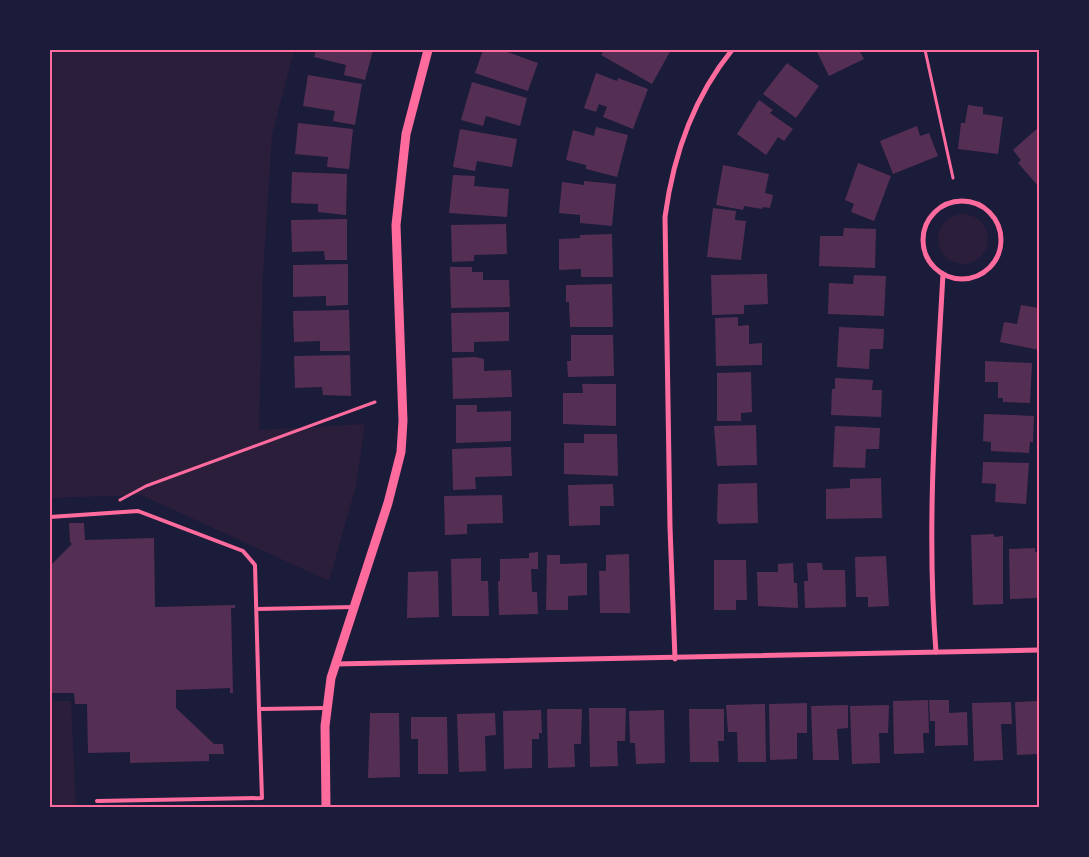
<svg xmlns="http://www.w3.org/2000/svg" width="1089" height="857" viewBox="0 0 1089 857" font-family="Roboto,sans-serif">
<style>
.green{fill:#2a1e3b}
.building{fill:#542f53}
.lines{fill:none;stroke-linecap:round;stroke-linejoin:round}
.path{stroke:#ff6b9d;stroke-width:3}
.service{stroke:#ff6b9d;stroke-width:4}
.minor{stroke:#ff6b9d;stroke-width:5}
.tertiary{stroke:#ff6b9d;stroke-width:9}
.neatline{fill:none;stroke:#ff6b9d;stroke-width:2}
</style>
<rect width="100%" height="100%" fill="#1b1b3a"/>
<g class="green">
<polygon points="50,50 294,50 272,135 263,275 259,430 365,424 356,486 329,581 141,495 50,498"/>
<circle cx="963" cy="239" r="25"/>
<polygon points="50,701 71,701 76,807 50,807"/>
</g>
<g class="building">
<polygon points="316,50 373,50 365,80 344,75 346,65 314,57"/>
<polygon points="483,50 508,50 507,52 538,63 528,91 475,73"/>
<polygon points="604,50 671,50 652,84 601,55"/>
<polygon points="816,50 859,50 864,59 829,76"/>
<polygon points="787,63 819,86 796,118 763,94"/>
<polygon points="596,73 617,81 618,78 648,89 633,129 603,117 607,107 599,104 596,112 584,108"/>
<polygon points="308,75 362,84 355,125 333,121 335,111 303,106"/>
<polygon points="472,82 527,98 520,126 486,116 483,126 461,120"/>
<polygon points="759,100 773,110 770,113 793,129 784,141 778,137 766,155 737,134"/>
<polygon points="968,105 983,107 983,114 1003,117 998,154 958,149 961,123 965,123"/>
<polygon points="298,123 353,129 349,169 327,167 328,157 295,154"/>
<polygon points="917,126 920,136 929,133 938,156 893,174 880,141"/>
<polygon points="596,127 628,135 617,177 586,169 586,165 566,160 573,130 594,136"/>
<polygon points="1039,127 1039,187 1018,163 1021,160 1013,150"/>
<polygon points="460,129 517,139 512,167 477,161 475,171 453,167"/>
<polygon points="858,163 891,176 874,221 851,212 854,204 845,200"/>
<polygon points="723,165 769,174 765,193 773,195 770,208 763,207 762,209 744,206 743,210 716,205"/>
<polygon points="292,172 347,174 346,215 318,212 318,204 291,203"/>
<polygon points="453,175 475,176 474,186 509,189 507,217 449,213"/>
<polygon points="584,181 616,184 612,226 580,223 580,215 559,213 562,182 584,185"/>
<polygon points="713,208 736,211 735,220 746,221 741,260 707,257"/>
<polygon points="347,219 347,260 325,260 324,251 292,252 291,220"/>
<polygon points="506,224 507,254 474,255 474,261 452,262 451,225"/>
<polygon points="844,228 876,229 875,268 819,266 820,236 843,236"/>
<polygon points="612,234 613,277 581,277 581,269 559,270 559,239 580,238 580,235"/>
<polygon points="348,264 348,305 326,306 326,296 293,297 293,265"/>
<polygon points="450,267 472,267 472,272 483,272 483,280 509,280 510,307 451,308"/>
<polygon points="767,274 768,304 744,305 744,314 712,315 711,275"/>
<polygon points="854,275 886,276 884,316 828,314 829,283 853,284"/>
<polygon points="612,284 613,327 570,327 569,302 566,302 566,285"/>
<polygon points="1021,305 1039,308 1039,350 1000,342 1004,322 1017,324"/>
<polygon points="349,310 350,351 320,351 320,341 294,342 293,311"/>
<polygon points="509,312 509,341 474,342 474,352 452,352 451,313"/>
<polygon points="738,317 738,326 749,325 749,344 762,343 762,365 716,366 715,318"/>
<polygon points="839,327 884,329 883,349 870,349 869,369 837,367"/>
<polygon points="571,335 613,335 614,376 568,377 567,361 571,361"/>
<polygon points="350,355 351,396 323,395 322,387 295,388 294,356"/>
<polygon points="475,357 484,359 484,371 511,370 512,397 453,399 452,358"/>
<polygon points="985,361 1032,363 1030,403 1003,402 1003,398 998,398 998,382 985,382"/>
<polygon points="751,372 752,412 741,413 741,421 717,421 717,373"/>
<polygon points="835,378 873,380 872,390 882,390 881,417 831,415 832,389 835,389"/>
<polygon points="582,384 616,384 616,426 563,424 563,393 583,393"/>
<polygon points="456,405 477,405 477,412 511,411 511,441 456,443"/>
<polygon points="984,414 1034,416 1033,442 1030,442 1029,453 991,451 991,442 983,441"/>
<polygon points="756,425 757,465 717,466 714,426"/>
<polygon points="835,426 880,428 879,449 866,449 865,468 833,467"/>
<polygon points="584,434 617,434 618,476 564,474 564,443 584,443"/>
<polygon points="511,447 512,476 475,477 476,489 453,490 452,449"/>
<polygon points="983,462 1029,463 1026,504 995,502 996,484 982,483"/>
<polygon points="881,478 882,518 826,519 826,489 850,488 850,479"/>
<polygon points="757,483 758,523 719,524 717,521 718,484"/>
<polygon points="613,484 614,506 600,506 600,525 569,526 568,485"/>
<polygon points="502,495 503,523 467,524 467,534 445,535 444,496"/>
<polygon points="69,523 84,523 85,540 154,538 155,607 235,605 235,608 231,608 233,693 230,693 230,688 176,690 176,708 214,744 223,744 224,754 209,754 209,761 130,763 130,752 88,753 87,704 75,704 74,693 50,693 50,566 72,544 70,542"/>
<polygon points="994,534 994,537 1003,536 1003,604 973,605 971,535"/>
<polygon points="1035,548 1035,552 1039,552 1037,598 1010,599 1009,549"/>
<polygon points="538,552 538,569 531,569 532,592 537,592 538,614 499,615 498,581 500,581 500,559 529,558 529,553"/>
<polygon points="629,554 630,613 600,613 599,571 606,571 606,555"/>
<polygon points="547,555 560,555 560,564 587,563 587,595 568,596 568,610 546,610"/>
<polygon points="886,556 889,606 868,607 868,597 856,597 855,557"/>
<polygon points="481,558 481,581 488,581 489,616 452,616 451,559"/>
<polygon points="714,560 746,560 747,600 736,600 736,610 714,610"/>
<polygon points="793,563 794,583 797,583 798,608 758,606 757,572 778,572 778,564"/>
<polygon points="807,563 822,563 823,570 845,570 846,607 805,608 804,581 808,581"/>
<polygon points="438,571 439,617 407,618 408,572"/>
<polygon points="928,700 929,733 923,733 924,753 894,754 893,701"/>
<polygon points="929,700 949,700 949,713 967,712 968,745 935,746 935,721 930,721"/>
<polygon points="1039,701 1039,754 1017,755 1015,702"/>
<polygon points="1011,702 1012,724 1001,724 1003,760 974,761 972,703"/>
<polygon points="807,703 807,733 797,733 797,759 770,760 769,704"/>
<polygon points="765,704 766,762 738,762 737,732 728,732 726,705"/>
<polygon points="848,705 848,728 837,729 839,760 813,760 811,706"/>
<polygon points="889,705 888,733 879,733 880,763 852,764 850,706"/>
<polygon points="589,708 626,708 625,741 617,741 618,766 590,767"/>
<polygon points="547,709 582,709 581,744 574,744 575,767 548,768"/>
<polygon points="689,709 724,709 724,741 718,741 719,762 690,762"/>
<polygon points="541,710 542,733 539,733 539,739 532,739 532,768 504,769 503,711"/>
<polygon points="664,710 665,763 636,764 635,743 630,743 629,711"/>
<polygon points="370,713 399,713 400,777 368,778"/>
<polygon points="495,713 496,735 485,736 486,771 459,772 457,714"/>
<polygon points="411,717 447,717 448,774 418,774 418,739 411,739"/>
</g>
<g class="lines">
<g class="path">
<polyline points="925,50 953,178"/>
<polyline points="120,500 146,486 375,402"/>
</g>
<g class="service">
<polyline points="50,517 138,511 243,551 255,565 259,709"/>
<polyline points="257,609 354,607"/>
<polyline points="97,801 262,798 259,709 326,708"/>
</g>
<g class="minor">
<circle cx="962" cy="240" r="39"/>
<path d="M936,652C926,527 936,400 943,274"/>
<path d="M675,659L670,527L665,217C673,157 693,98 732,50"/>
<polyline points="335,664 1039,650"/>
</g>
<polyline class="tertiary" points="326,807 325,726 331,678 388,503 401,452 403,421 396,225 406,134 428,50"/>
</g>
<rect width="1089" height="857" fill="none" stroke="#1b1b3a" stroke-width="102"/>
<rect x="51" y="51" width="987" height="755" class="neatline"/>
</svg>
